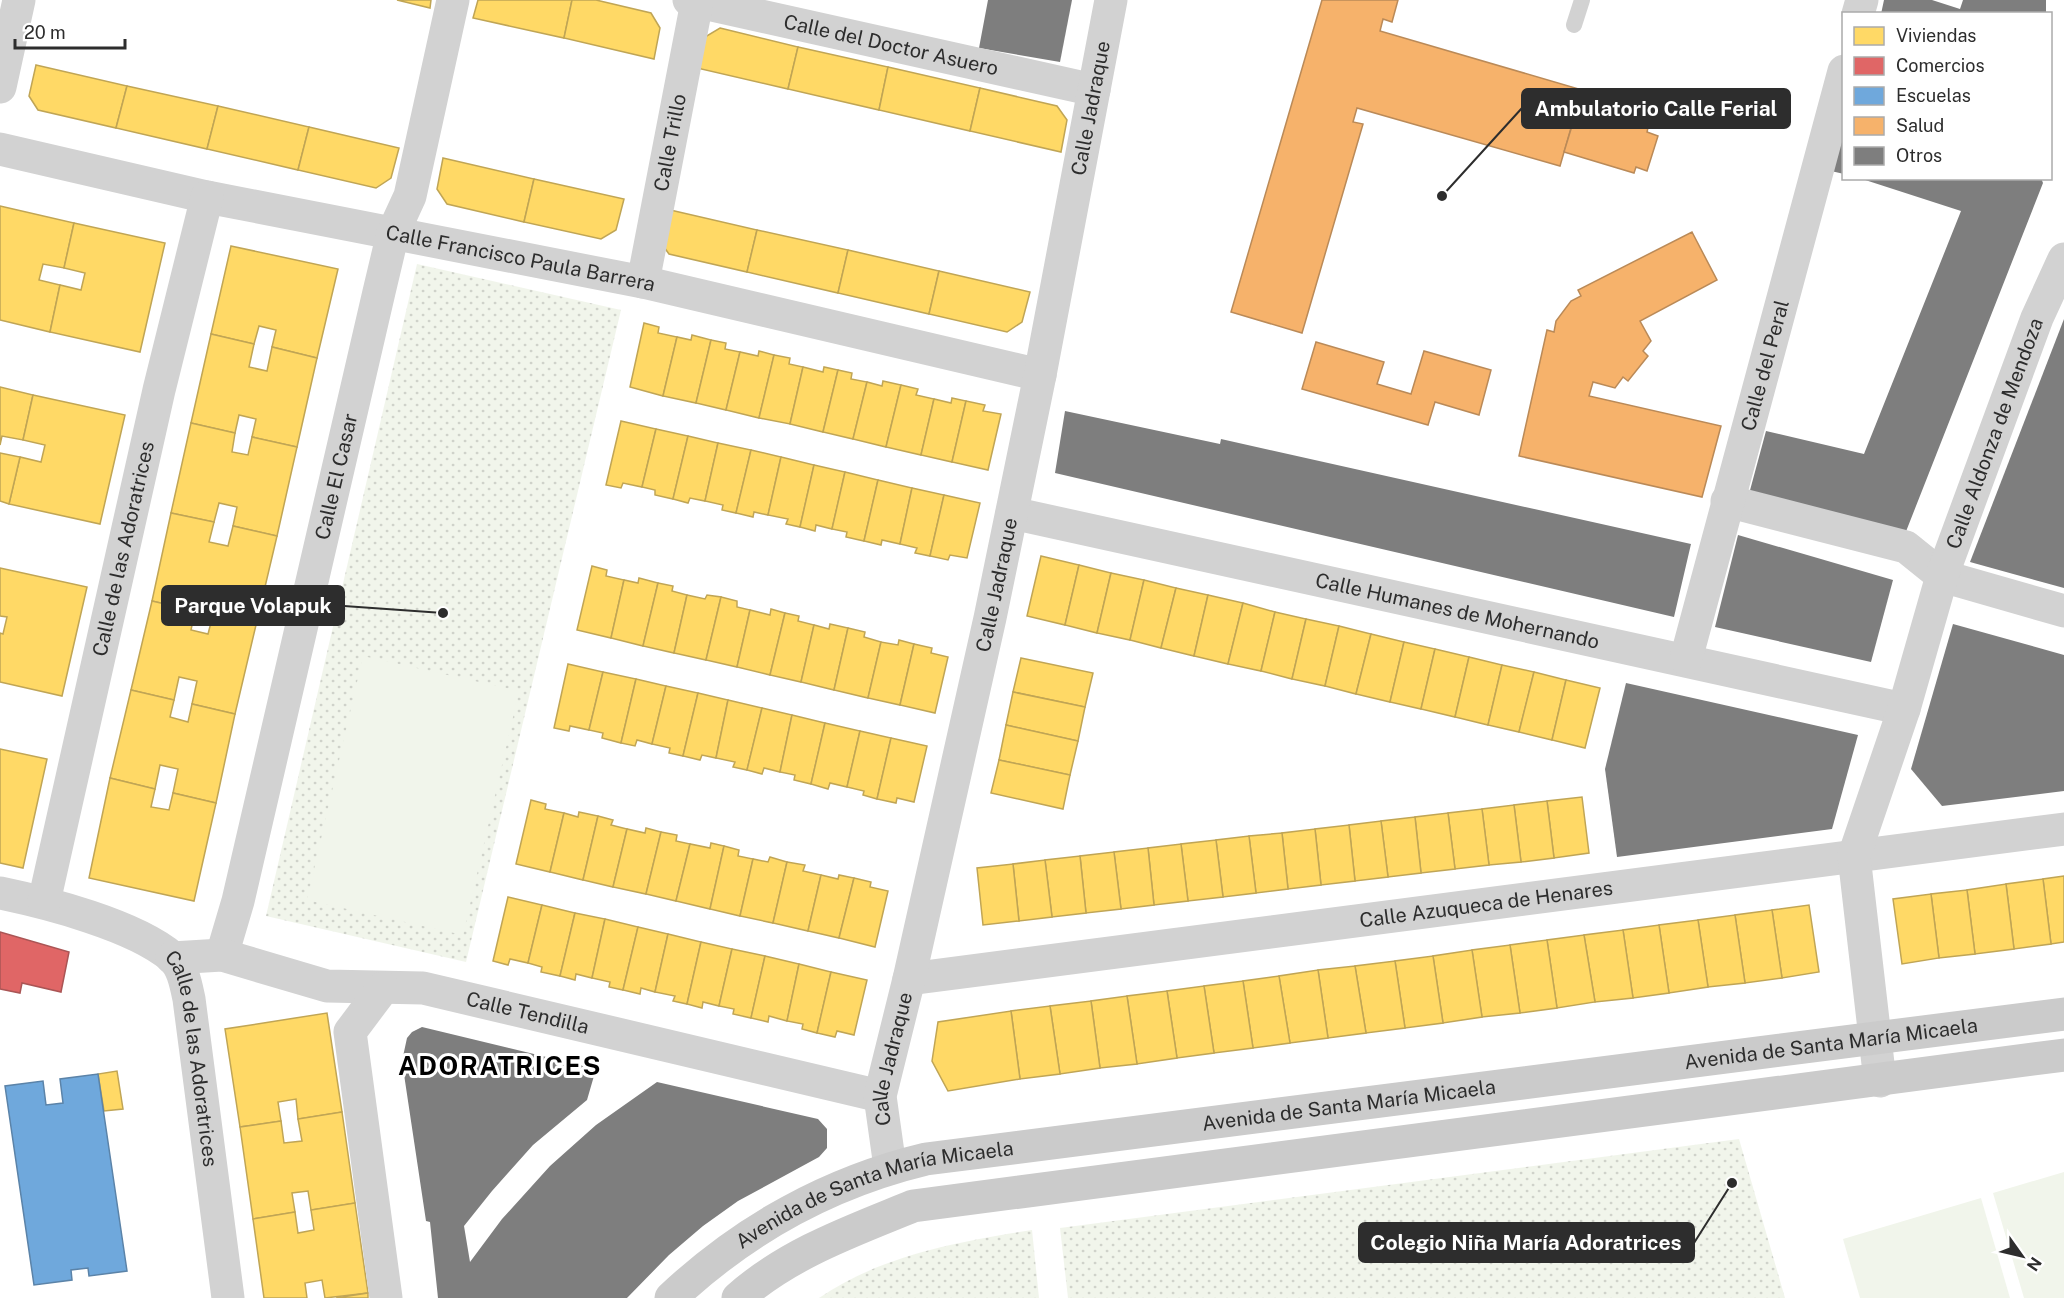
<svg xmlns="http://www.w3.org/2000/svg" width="2064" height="1298" viewBox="0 0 2064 1298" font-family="'Public Sans',sans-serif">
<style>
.grass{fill:url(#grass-dots)}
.garden{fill:#f1f5eb}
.homes{fill:#ffd966;stroke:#c0a555;stroke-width:1.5}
.shops{fill:#e06666;stroke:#a55;stroke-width:1.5}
.schools{fill:#6fa8dc;stroke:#5b83a8;stroke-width:1.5}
.health{fill:#f6b26b;stroke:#ba8a58;stroke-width:1.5}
.building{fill:#7e7e7e}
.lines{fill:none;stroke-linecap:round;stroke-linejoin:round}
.lane{stroke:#d2d2d2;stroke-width:16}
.street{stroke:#d2d2d2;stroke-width:33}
.secondary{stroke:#cbcbcb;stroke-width:33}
.labels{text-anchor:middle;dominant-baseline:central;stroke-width:6;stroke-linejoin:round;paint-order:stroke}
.street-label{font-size:20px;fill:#2d2d2d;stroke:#fff}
.district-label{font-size:26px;font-weight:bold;letter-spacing:1.5px;fill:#000;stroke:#fff}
.leader{fill:none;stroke:#2d2d2d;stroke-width:2}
.callout-dot{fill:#2d2d2d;stroke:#fff;stroke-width:2}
.callout{fill:#2d2d2d;stroke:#2d2d2d;stroke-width:2}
.callout-label{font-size:21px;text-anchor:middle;font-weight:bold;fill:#fff}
</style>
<defs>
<pattern id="grass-dots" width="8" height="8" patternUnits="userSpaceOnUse" patternTransform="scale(1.5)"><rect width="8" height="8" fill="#f1f5eb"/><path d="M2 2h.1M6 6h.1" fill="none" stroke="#cfd2ca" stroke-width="1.8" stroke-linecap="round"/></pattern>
</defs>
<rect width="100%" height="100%" fill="#fff"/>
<g class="grass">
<polygon points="417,264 621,310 466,962 266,916"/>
<polygon points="1739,1139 1785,1298 1068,1298 1060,1228"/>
<path d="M1032,1230L1039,1298H819C882,1255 958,1242 1032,1230Z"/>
</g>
<g class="garden">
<polygon points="363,656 519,691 463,935 307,900"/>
<polygon points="2064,1172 2064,1298 2024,1298 1993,1193"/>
<polygon points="1981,1198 2010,1298 1860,1298 1843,1239"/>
</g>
<g class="homes">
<polygon points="397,0 431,0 430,8"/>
<polygon points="478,0 572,0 564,38 473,18"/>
<polygon points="572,0 596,0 651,13 660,28 654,59 564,38"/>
<polygon points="720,28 798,47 788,89 697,68 705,37"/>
<polygon points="798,47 888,67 879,110 788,89"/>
<polygon points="36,65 127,86 116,128 38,110 29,96"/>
<polygon points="888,67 980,88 970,131 879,110"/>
<polygon points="127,86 218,106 207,149 116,128"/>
<polygon points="980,88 1057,106 1067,120 1061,152 970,131"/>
<polygon points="218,106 309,127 298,170 207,149"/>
<polygon points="309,127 399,148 391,178 376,188 298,170"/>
<polygon points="443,158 534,179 524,222 447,204 437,189"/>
<polygon points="534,179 624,199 616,230 601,239 524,222"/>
<polygon points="0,206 74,223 64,268 43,264 39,280 60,285 50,332 0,320"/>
<polygon points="666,209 757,230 747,272 669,254 659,240"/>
<polygon points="74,223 165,243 140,352 50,332 60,285 81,290 85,273 64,268"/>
<polygon points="757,230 848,250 838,293 747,272"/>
<polygon points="231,246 338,269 317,358 272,347 276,330 259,326 254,344 211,334"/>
<polygon points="848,250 939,271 929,314 838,293"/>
<polygon points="939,271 1030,292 1022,322 1007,332 929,314"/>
<polygon points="644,323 659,327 658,333 677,337 663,396 630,387"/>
<polygon points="211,334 254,344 249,367 267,371 272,347 317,358 297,447 252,437 256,419 239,415 235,433 191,423"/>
<polygon points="692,335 711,340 696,403 663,396 677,337 691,340"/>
<polygon points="711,340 726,343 725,349 740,352 726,410 696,403"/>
<polygon points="759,351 774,355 759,418 726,410 740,352 758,356"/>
<polygon points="774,355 790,358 789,364 803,367 790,424 759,418"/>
<polygon points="803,367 823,372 824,367 838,370 823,432 790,424"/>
<polygon points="838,370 852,373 851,379 867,382 853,439 823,432"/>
<polygon points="883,381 901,385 886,447 853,439 867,382 882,386"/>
<polygon points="901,385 918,389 916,395 934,399 921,455 886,447"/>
<polygon points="0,387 33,395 23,440 2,436 0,445"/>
<polygon points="33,395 125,415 100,524 9,504 20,457 41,462 45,445 23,440"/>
<polygon points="952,398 966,401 952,462 921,455 934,399 951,403"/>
<polygon points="966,401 985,405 983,411 1001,414 988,470 952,462"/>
<polygon points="621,421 656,429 642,487 623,483 621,488 606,485"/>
<polygon points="191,423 235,433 232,452 248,455 252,437 297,447 277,536 233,526 237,507 219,503 214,522 171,513"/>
<polygon points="656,429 688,436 673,499 655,495 655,490 642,487"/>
<polygon points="688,436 718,443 705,501 690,498 688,503 673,499"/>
<polygon points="718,443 751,450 736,513 722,510 723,505 705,501"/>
<polygon points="751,450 781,457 768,515 754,512 753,517 736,513"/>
<polygon points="0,453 20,457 9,504 0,501"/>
<polygon points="781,457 814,465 800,527 786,524 788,519 768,515"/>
<polygon points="814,465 845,472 832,529 816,525 815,531 800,527"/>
<polygon points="845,472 878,480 864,541 846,537 847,532 832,529"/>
<polygon points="878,480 912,488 900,544 882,540 881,545 864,541"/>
<polygon points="912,488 944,495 930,556 915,553 917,548 900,544"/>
<polygon points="944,495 980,503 967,558 950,555 948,560 930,556"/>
<polygon points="171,513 214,522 209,542 228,546 233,526 277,536 256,625 213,615 217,594 200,590 195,611 152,601"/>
<polygon points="1041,556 1079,565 1065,625 1027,616"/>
<polygon points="1079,565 1111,573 1097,633 1065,625"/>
<polygon points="592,566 607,570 606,576 624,580 611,638 577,630"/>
<polygon points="0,568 87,587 62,696 0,682 0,633 3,634 7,617 0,616"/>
<polygon points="1111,573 1144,580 1130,640 1097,633"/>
<polygon points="639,578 658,583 643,646 611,638 624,580 638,583"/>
<polygon points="1144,580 1176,588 1161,648 1130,640"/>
<polygon points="658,583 673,586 672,591 687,595 674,653 643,646"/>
<polygon points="1176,588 1208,595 1194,656 1161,648"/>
<polygon points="687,595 705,599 707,595 721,597 706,660 674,653"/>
<polygon points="1208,595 1243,603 1228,664 1194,656"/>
<polygon points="721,597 737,601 737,607 750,610 737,667 706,660"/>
<polygon points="152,601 195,611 191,630 208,634 213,615 256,625 235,714 192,704 197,681 179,677 174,700 131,690"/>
<polygon points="1243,603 1275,612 1261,671 1228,664"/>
<polygon points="771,609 785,613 770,675 737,667 750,610 770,615"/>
<polygon points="1275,612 1306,619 1292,679 1261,671"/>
<polygon points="785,613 799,616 798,621 814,625 801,682 770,675"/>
<polygon points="1306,619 1339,626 1325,686 1292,679"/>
<polygon points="830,624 848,628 834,690 801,682 814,625 829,629"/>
<polygon points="1339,626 1371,634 1356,694 1325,686"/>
<polygon points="848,628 865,632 864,637 881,642 868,698 834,690"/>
<polygon points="1371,634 1404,642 1390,702 1356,694"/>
<polygon points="899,640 914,644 900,705 868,698 881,642 898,645"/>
<polygon points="1404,642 1435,649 1421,709 1390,702"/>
<polygon points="914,644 932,648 931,653 948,657 935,713 900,705"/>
<polygon points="1435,649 1469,657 1455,717 1421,709"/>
<polygon points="1469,657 1502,665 1488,725 1455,717"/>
<polygon points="1021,658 1093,673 1085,707 1013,692"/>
<polygon points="568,664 603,672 589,730 570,726 569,731 554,728"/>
<polygon points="1502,665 1534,672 1519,732 1488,725"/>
<polygon points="603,672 636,679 621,743 602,738 603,733 589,730"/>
<polygon points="1534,672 1566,680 1552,740 1519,732"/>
<polygon points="636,679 666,686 652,744 637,740 635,746 621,743"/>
<polygon points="1566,680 1600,688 1585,748 1552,740"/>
<polygon points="666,686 698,693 683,756 669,753 670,748 652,744"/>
<polygon points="131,690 174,700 170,717 188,722 192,704 235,714 216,803 173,793 178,769 160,765 155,789 110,778"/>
<polygon points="1013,692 1085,707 1078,741 1006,725"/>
<polygon points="698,693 728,700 716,758 702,755 700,760 683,756"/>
<polygon points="728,700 762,708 747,770 733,767 735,762 716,758"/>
<polygon points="762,708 792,715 780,772 764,768 762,774 747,770"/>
<polygon points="792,715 825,723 811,784 794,780 795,775 780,772"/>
<polygon points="825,723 860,731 847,787 830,783 828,789 811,784"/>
<polygon points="1006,725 1078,741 1070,775 999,760"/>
<polygon points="860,731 891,738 877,799 863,795 864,791 847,787"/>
<polygon points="891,738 927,746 914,802 897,798 896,803 877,799"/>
<polygon points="0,749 47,759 23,868 0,863"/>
<polygon points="999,760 1070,775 1063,809 991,793"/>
<polygon points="110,778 155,789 151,807 169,810 173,793 216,803 194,901 89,878"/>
<polygon points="1582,797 1589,853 1554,858 1547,801"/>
<polygon points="531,800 546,804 545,809 564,813 550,872 516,864"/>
<polygon points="1547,801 1554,858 1521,862 1514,805"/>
<polygon points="1514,805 1521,862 1489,865 1482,809"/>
<polygon points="1482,809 1489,865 1455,869 1448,813"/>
<polygon points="579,812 598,816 583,880 550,872 564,813 578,817"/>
<polygon points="1448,813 1455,869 1421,873 1415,817"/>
<polygon points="598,816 613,820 611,825 627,829 613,887 583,880"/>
<polygon points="1415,817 1421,873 1388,877 1381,821"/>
<polygon points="1381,821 1388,877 1355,881 1349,825"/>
<polygon points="1349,825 1355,881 1321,885 1315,829"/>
<polygon points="646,828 661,832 646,894 613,887 627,829 645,833"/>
<polygon points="1315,829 1321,885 1288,889 1282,833"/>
<polygon points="661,832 677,835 676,841 690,844 676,901 646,894"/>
<polygon points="1282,833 1288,889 1256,893 1249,836"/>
<polygon points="1249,836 1256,893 1223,897 1216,840"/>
<polygon points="1216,840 1223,897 1188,901 1181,844"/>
<polygon points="711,843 724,846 710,909 676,901 690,844 710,848"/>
<polygon points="1181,844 1188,901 1154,905 1148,848"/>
<polygon points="724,846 739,850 738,856 753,859 740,916 710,909"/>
<polygon points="1148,848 1154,905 1121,909 1114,852"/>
<polygon points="1114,852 1121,909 1086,913 1080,856"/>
<polygon points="1080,856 1086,913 1052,917 1045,860"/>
<polygon points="770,857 787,862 773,923 740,916 753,859 768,862"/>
<polygon points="1045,860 1052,917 1019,921 1013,864"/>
<polygon points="787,862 805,865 803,871 821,875 808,931 773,923"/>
<polygon points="1013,864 1019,921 983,925 977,868"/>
<polygon points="821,875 838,879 839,875 854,878 839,938 808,931"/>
<polygon points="2064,876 2064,942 2051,944 2043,879"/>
<polygon points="854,878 871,882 870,887 888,891 875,947 839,938"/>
<polygon points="2043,879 2051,944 2014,949 2006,884"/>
<polygon points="2006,884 2014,949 1975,954 1967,890"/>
<polygon points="1967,890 1975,954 1939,958 1931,894"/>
<polygon points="1931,894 1939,958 1902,964 1893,899"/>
<polygon points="508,897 542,905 528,963 510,959 508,965 493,961"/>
<polygon points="542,905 575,913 560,976 541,972 542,967 528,963"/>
<polygon points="1809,905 1819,972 1782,978 1772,910"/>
<polygon points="1772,910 1782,978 1745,983 1735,915"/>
<polygon points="575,913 605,919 592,978 576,974 575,980 560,976"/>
<polygon points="1735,915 1745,983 1708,987 1698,920"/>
<polygon points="605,919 638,927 623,990 609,987 610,982 592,978"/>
<polygon points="1698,920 1708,987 1669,993 1659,925"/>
<polygon points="1659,925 1669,993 1633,998 1623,930"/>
<polygon points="638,927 668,934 655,992 641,988 640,994 623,990"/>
<polygon points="1623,930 1633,998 1595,1002 1584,935"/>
<polygon points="668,934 701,942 687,1004 673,1001 675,996 655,992"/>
<polygon points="1584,935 1595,1002 1557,1008 1547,940"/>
<polygon points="1547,940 1557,1008 1520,1013 1510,945"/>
<polygon points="701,942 732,949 719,1006 703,1002 702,1008 687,1004"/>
<polygon points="1510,945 1520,1013 1482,1017 1472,950"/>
<polygon points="732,949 765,956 751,1018 733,1014 734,1009 719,1006"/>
<polygon points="1472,950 1482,1017 1443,1023 1433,956"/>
<polygon points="765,956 799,964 787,1021 769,1016 768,1022 751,1018"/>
<polygon points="1433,956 1443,1023 1405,1028 1395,961"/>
<polygon points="1395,961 1405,1028 1366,1033 1355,966"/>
<polygon points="799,964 831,972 817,1033 802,1029 803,1024 787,1021"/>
<polygon points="1355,966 1366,1033 1328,1038 1318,970"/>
<polygon points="1318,970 1328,1038 1290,1043 1279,976"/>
<polygon points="831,972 867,980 854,1035 837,1031 835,1037 817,1033"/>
<polygon points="1279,976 1290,1043 1253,1048 1243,981"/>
<polygon points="1243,981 1253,1048 1214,1053 1204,986"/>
<polygon points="1204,986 1214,1053 1177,1058 1167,991"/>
<polygon points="1167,991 1177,1058 1137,1064 1127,996"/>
<polygon points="1127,996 1137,1064 1100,1068 1091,1001"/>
<polygon points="1091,1001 1100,1068 1060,1074 1050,1006"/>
<polygon points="1050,1006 1060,1074 1020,1079 1011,1011"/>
<polygon points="1011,1011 1020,1079 948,1091 932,1061 938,1022"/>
<polygon points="327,1013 342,1112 298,1119 296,1099 278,1102 281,1121 240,1127 225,1029"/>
<polygon points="117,1071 123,1109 104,1111 98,1074"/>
<polygon points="342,1112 355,1203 311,1210 308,1191 292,1193 295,1212 253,1219 240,1127 281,1121 284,1143 302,1141 298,1119"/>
<polygon points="355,1203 368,1293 325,1298 322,1280 305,1283 307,1298 264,1298 253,1219 295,1212 298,1233 314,1230 311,1210"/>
<polygon points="368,1293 368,1298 336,1298"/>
</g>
<polygon class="shops" points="0,932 69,952 61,992 22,983 20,993 0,989"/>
<polygon class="schools" points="98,1074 127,1271 89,1276 88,1268 71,1270 72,1280 34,1285 5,1086 43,1081 46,1105 63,1103 60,1079"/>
<g class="health">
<polygon points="1322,0 1398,0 1392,22 1383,19 1380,31 1582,90 1560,166 1357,108 1353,122 1363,124 1302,333 1231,312"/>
<polygon points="1579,103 1649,123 1647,132 1658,136 1647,171 1636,167 1634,173 1564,152"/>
<polygon points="1692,232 1717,280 1640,321 1651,341 1643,351 1648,356 1628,381 1623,377 1615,388 1593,382 1589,396 1721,426 1702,497 1519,456 1547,330 1554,332 1556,321 1571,301 1581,296 1578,290"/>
<polygon points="1316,342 1384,362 1377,384 1411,394 1424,351 1491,370 1479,415 1435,402 1428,425 1302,389"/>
</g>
<g class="building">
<polygon points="988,0 1072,0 1060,62 979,48"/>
<polygon points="1884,0 1932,0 1960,9 1963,0 2046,0 2046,14 1881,14"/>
<polygon points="1844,132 1844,174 1831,171"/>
<polygon points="1859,178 2041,178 2043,183 1905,534 1749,494 1766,431 1864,454 1961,211"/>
<polygon points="2064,319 2064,588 1970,562"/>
<polygon points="1065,411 1220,444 1221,439 1691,544 1674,617 1055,473"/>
<polygon points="1738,535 1893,580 1871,662 1715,627"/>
<polygon points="1953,624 2064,655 2064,791 1942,806 1911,769"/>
<polygon points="1626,683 1858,735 1832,829 1617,857 1605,769"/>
<polygon points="422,1027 596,1069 587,1100 533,1145 492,1191 464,1226 470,1262 502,1219 550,1166 596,1125 657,1082 818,1119 827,1129 827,1148 819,1157 738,1201 703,1226 669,1255 627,1298 438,1298 430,1222 426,1221 402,1061 407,1038 412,1032"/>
</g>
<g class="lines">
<polyline class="lane" points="1574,25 1582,0"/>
<g class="street">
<path id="s1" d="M689,0L1094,90"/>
<polyline points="1858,14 1862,0"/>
<polyline points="0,87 19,0"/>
<path id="s2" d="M0,149L207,197L643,282L1040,375"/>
<path id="s3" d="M643,282L697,2"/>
<polyline points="1727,501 1906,547 1942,576 2064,611"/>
<path id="s4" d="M1012,513L1904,709"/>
<path id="s5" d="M1686,659L1844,71"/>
<path id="s6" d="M0,893C48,903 134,925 172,957C183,967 186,985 189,999L228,1298"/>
<path id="s7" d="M44,902L159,390L207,197"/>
<path id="s8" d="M222,955L238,901L379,292L393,233L410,196L453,0"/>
<path id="s9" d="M172,958L222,955L327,986L423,988L880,1096"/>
<path id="s10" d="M909,979L2064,829"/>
<polyline points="383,988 350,1032 386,1298"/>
<path id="s11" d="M1880,1081L1854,856L1904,709L1942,576L2037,318L2064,259"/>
<path id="s12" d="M890,1167L880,1096L909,979L990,618L1040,375L1111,0"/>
</g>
<g class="secondary">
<path id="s13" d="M671,1298C743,1230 830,1182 926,1159L2064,1014"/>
<path d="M738,1298C789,1253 852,1231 913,1206L2064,1055"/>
</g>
</g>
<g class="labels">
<g class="street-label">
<text stroke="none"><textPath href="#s1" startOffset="207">Calle del Doctor Asuero</textPath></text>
<text stroke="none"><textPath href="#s12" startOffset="1082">Calle Jadraque</textPath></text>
<text stroke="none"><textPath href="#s3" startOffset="142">Calle Trillo</textPath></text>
<text stroke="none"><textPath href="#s2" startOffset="532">Calle Francisco Paula Barrera</textPath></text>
<text stroke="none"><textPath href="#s5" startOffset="304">Calle del Peral</textPath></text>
<text stroke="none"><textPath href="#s11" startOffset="672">Calle Aldonza de Mendoza</textPath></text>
<text stroke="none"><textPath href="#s8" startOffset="492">Calle El Casar</textPath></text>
<text stroke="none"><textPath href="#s7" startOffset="362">Calle de las Adoratrices</textPath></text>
<text stroke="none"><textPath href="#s12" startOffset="596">Calle Jadraque</textPath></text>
<text stroke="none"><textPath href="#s4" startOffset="456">Calle Humanes de Mohernando</textPath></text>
<text stroke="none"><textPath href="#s10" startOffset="582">Calle Azuqueca de Henares</textPath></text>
<text stroke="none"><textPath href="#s9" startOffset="363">Calle Tendilla</textPath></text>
<text stroke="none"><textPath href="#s13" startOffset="1206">Avenida de Santa María Micaela</textPath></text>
<text stroke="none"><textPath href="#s12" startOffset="110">Calle Jadraque</textPath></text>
<text stroke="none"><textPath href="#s6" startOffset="290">Calle de las Adoratrices</textPath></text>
<text stroke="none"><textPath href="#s13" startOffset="720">Avenida de Santa María Micaela</textPath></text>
<text stroke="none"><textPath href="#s13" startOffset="234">Avenida de Santa María Micaela</textPath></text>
</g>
<g class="district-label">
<text x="500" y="1065">ADORATRICES</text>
</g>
</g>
<path class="leader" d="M1442 196L1522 108M443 613L344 606M1732 1183L1694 1243"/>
<g class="callout-dot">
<circle cx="1442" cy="196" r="6"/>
<circle cx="443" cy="613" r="6"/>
<circle cx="1732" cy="1183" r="6"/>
</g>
<g class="callout">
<rect x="1522" y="89" width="268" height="39" rx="6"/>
<rect x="162" y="586" width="182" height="39" rx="6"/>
<rect x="1359" y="1223" width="335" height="39" rx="6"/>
</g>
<g class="callout-label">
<text x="1656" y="116">Ambulatorio Calle Ferial</text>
<text x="253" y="613">Parque Volapuk</text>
<text x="1526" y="1250">Colegio Niña María Adoratrices</text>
</g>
<rect x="1842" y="12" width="210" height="168" fill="#ffffff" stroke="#ababab" stroke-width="1.5"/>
<rect x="1854" y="27" width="30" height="18" fill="#ffd966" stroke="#ababab" stroke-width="1.5"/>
<text x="1896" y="42" font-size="18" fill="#2d2d2d">Viviendas</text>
<rect x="1854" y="57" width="30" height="18" fill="#e06666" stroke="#ababab" stroke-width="1.5"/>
<text x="1896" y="72" font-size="18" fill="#2d2d2d">Comercios</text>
<rect x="1854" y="87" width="30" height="18" fill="#6fa8dc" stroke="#ababab" stroke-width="1.5"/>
<text x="1896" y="102" font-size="18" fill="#2d2d2d">Escuelas</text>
<rect x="1854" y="117" width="30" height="18" fill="#f6b26b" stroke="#ababab" stroke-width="1.5"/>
<text x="1896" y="132" font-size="18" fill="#2d2d2d">Salud</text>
<rect x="1854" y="147" width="30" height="18" fill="#7e7e7e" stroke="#ababab" stroke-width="1.5"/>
<text x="1896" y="162" font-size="18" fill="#2d2d2d">Otros</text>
<g transform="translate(2022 1256) rotate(124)" stroke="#ffffff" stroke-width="4.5" paint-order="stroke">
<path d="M0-4.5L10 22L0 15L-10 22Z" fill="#2d2d2d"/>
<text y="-9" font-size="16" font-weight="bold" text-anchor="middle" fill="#2d2d2d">N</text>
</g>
<path d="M15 39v9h110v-9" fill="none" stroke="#2d2d2d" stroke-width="3"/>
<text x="24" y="39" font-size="18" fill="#2d2d2d" stroke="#ffffff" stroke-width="4.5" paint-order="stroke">20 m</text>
</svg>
